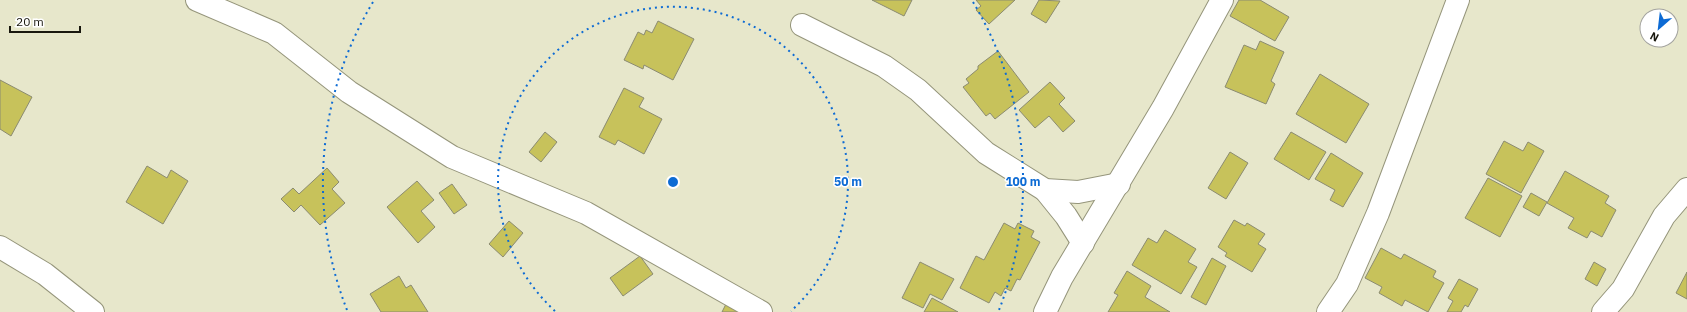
<svg xmlns="http://www.w3.org/2000/svg" width="1687" height="312" viewBox="0 0 1687 312" font-family="'IBM Plex Sans',sans-serif">
<style>
.building{fill:#c7c25b;stroke:#8b8b71}
.lines{fill:none;stroke-linecap:round;stroke-linejoin:round}
.street-casing{stroke:#95957b;stroke-width:24}
.street{stroke:#fff;stroke-width:22}
.ring{fill:none;stroke:#0d6bd4;stroke-width:2;stroke-dasharray:2 4}
.centre{fill:#0d6bd4;stroke:#fff;stroke-width:2}
.ring-label{font-size:12px;text-anchor:middle;font-weight:bold;fill:#0d6bd4;stroke:#fff;stroke-width:3;stroke-linejoin:round;paint-order:stroke}
</style>
<rect width="100%" height="100%" fill="#e7e7cb"/>
<g class="building">
<polygon points="872,0 912,0 904,16"/>
<polygon points="976,0 1015,0 989,24 976,10 981,6"/>
<polygon points="1039,0 1060,1 1046,23 1031,14"/>
<polygon points="1239,0 1260,0 1289,17 1275,41 1230,16"/>
<polygon points="658,21 694,39 673,80 644,65 643,69 624,60 638,32 644,35 646,30 652,33"/>
<polygon points="1260,41 1284,52 1271,81 1275,84 1266,104 1225,87 1244,45 1256,50"/>
<polygon points="998,51 1029,92 995,119 990,113 986,116 963,87 969,83 966,79 978,69 978,66"/>
<polygon points="1320,74 1369,104 1346,143 1296,114"/>
<polygon points="0,80 32,97 11,136 0,129"/>
<polygon points="1050,82 1065,98 1059,104 1075,121 1063,132 1049,116 1035,128 1019,110"/>
<polygon points="624,88 644,98 639,107 662,119 644,154 618,140 615,145 599,137"/>
<polygon points="545,132 557,142 541,162 529,152"/>
<polygon points="1291,132 1326,152 1309,180 1274,159"/>
<polygon points="1504,141 1523,151 1528,142 1544,151 1521,193 1486,174"/>
<polygon points="1230,152 1248,163 1226,199 1208,188"/>
<polygon points="1331,153 1363,173 1343,207 1330,200 1335,190 1315,179"/>
<polygon points="147,166 167,178 171,170 188,181 163,224 126,202"/>
<polygon points="327,168 339,182 332,189 345,203 320,225 301,205 294,212 281,199 293,188 299,194"/>
<polygon points="1565,171 1609,196 1605,203 1616,210 1602,237 1591,231 1587,238 1568,228 1574,218 1547,203"/>
<polygon points="1488,178 1522,196 1500,237 1465,218"/>
<polygon points="417,181 434,200 421,211 435,227 418,243 387,207"/>
<polygon points="452,184 467,205 454,214 439,193"/>
<polygon points="1531,193 1547,202 1539,216 1523,207"/>
<polygon points="1234,220 1245,226 1247,223 1265,234 1258,244 1266,249 1252,272 1225,256 1227,253 1218,247"/>
<polygon points="509,221 523,233 503,257 489,244"/>
<polygon points="1004,223 1015,229 1018,223 1034,231 1031,237 1040,242 1020,280 1017,279 1011,291 1005,288 1001,296 995,292 989,303 960,288 976,256 984,260"/>
<polygon points="1165,230 1196,249 1188,262 1197,267 1181,294 1132,265 1148,238 1157,243"/>
<polygon points="1381,248 1401,259 1404,254 1436,271 1433,277 1444,283 1428,312 1405,300 1402,306 1379,293 1382,287 1365,278"/>
<polygon points="640,256 653,274 623,296 610,278"/>
<polygon points="1212,258 1226,266 1206,305 1191,297"/>
<polygon points="920,262 954,279 942,300 930,294 923,308 902,298"/>
<polygon points="1594,262 1606,269 1597,286 1585,279"/>
<polygon points="1127,271 1151,286 1145,297 1170,312 1108,312 1118,295 1114,293"/>
<polygon points="1687,272 1687,299 1676,293"/>
<polygon points="399,276 406,288 411,285 428,312 381,312 370,294"/>
<polygon points="1459,279 1478,289 1468,307 1465,305 1461,312 1447,312 1453,301 1448,298"/>
<polygon points="932,298 958,312 924,312"/>
<polygon points="727,302 745,312 722,312"/>
</g>
<g class="lines">
<g class="street-casing">
<g id="street">
<polyline points="197,0 274,33 349,92 452,157 586,213 761,312"/>
<polyline points="802,25 884,66 918,90 986,153 1045,190 1078,192 1119,184"/>
<polyline points="1045,190 1066,216 1083,243"/>
<polyline points="0,247 45,274 93,312"/>
<polyline points="1045,312 1062,277 1163,108 1222,0"/>
<polyline points="1328,312 1347,284 1378,213 1458,0"/>
<polyline points="1603,312 1623,289 1664,216 1687,189"/>
</g>
</g>
<use href="#street" class="street"/>
</g>
<g class="ring">
<path d="M555 311A175 175 0 1 1 791 311"/>
<path d="M347 310A350 350 0 0 1 373 2M973 2A350 350 0 0 1 999 310"/>
</g>
<circle cx="673" cy="182" r="6" class="centre"/>
<g class="ring-label">
<text x="848" y="186">50 m</text>
<text x="1023" y="186">100 m</text>
</g>
<g transform="translate(1659 28) rotate(208)"><circle r="19" fill="#ffffff" stroke="#a3a39f"/>
<path d="M0-3L7 15L0 10L-7 15Z" fill="#0d6bd4"/>
<text y="-6" font-size="11" font-weight="bold" text-anchor="middle" fill="#19180e">N</text>
</g>
<path d="M10 26v6h70v-6" fill="none" stroke="#19180e" stroke-width="2"/>
<text x="16" y="26" font-size="12" fill="#19180e" stroke="#ffffff" stroke-width="3" paint-order="stroke">20 m</text>
</svg>
